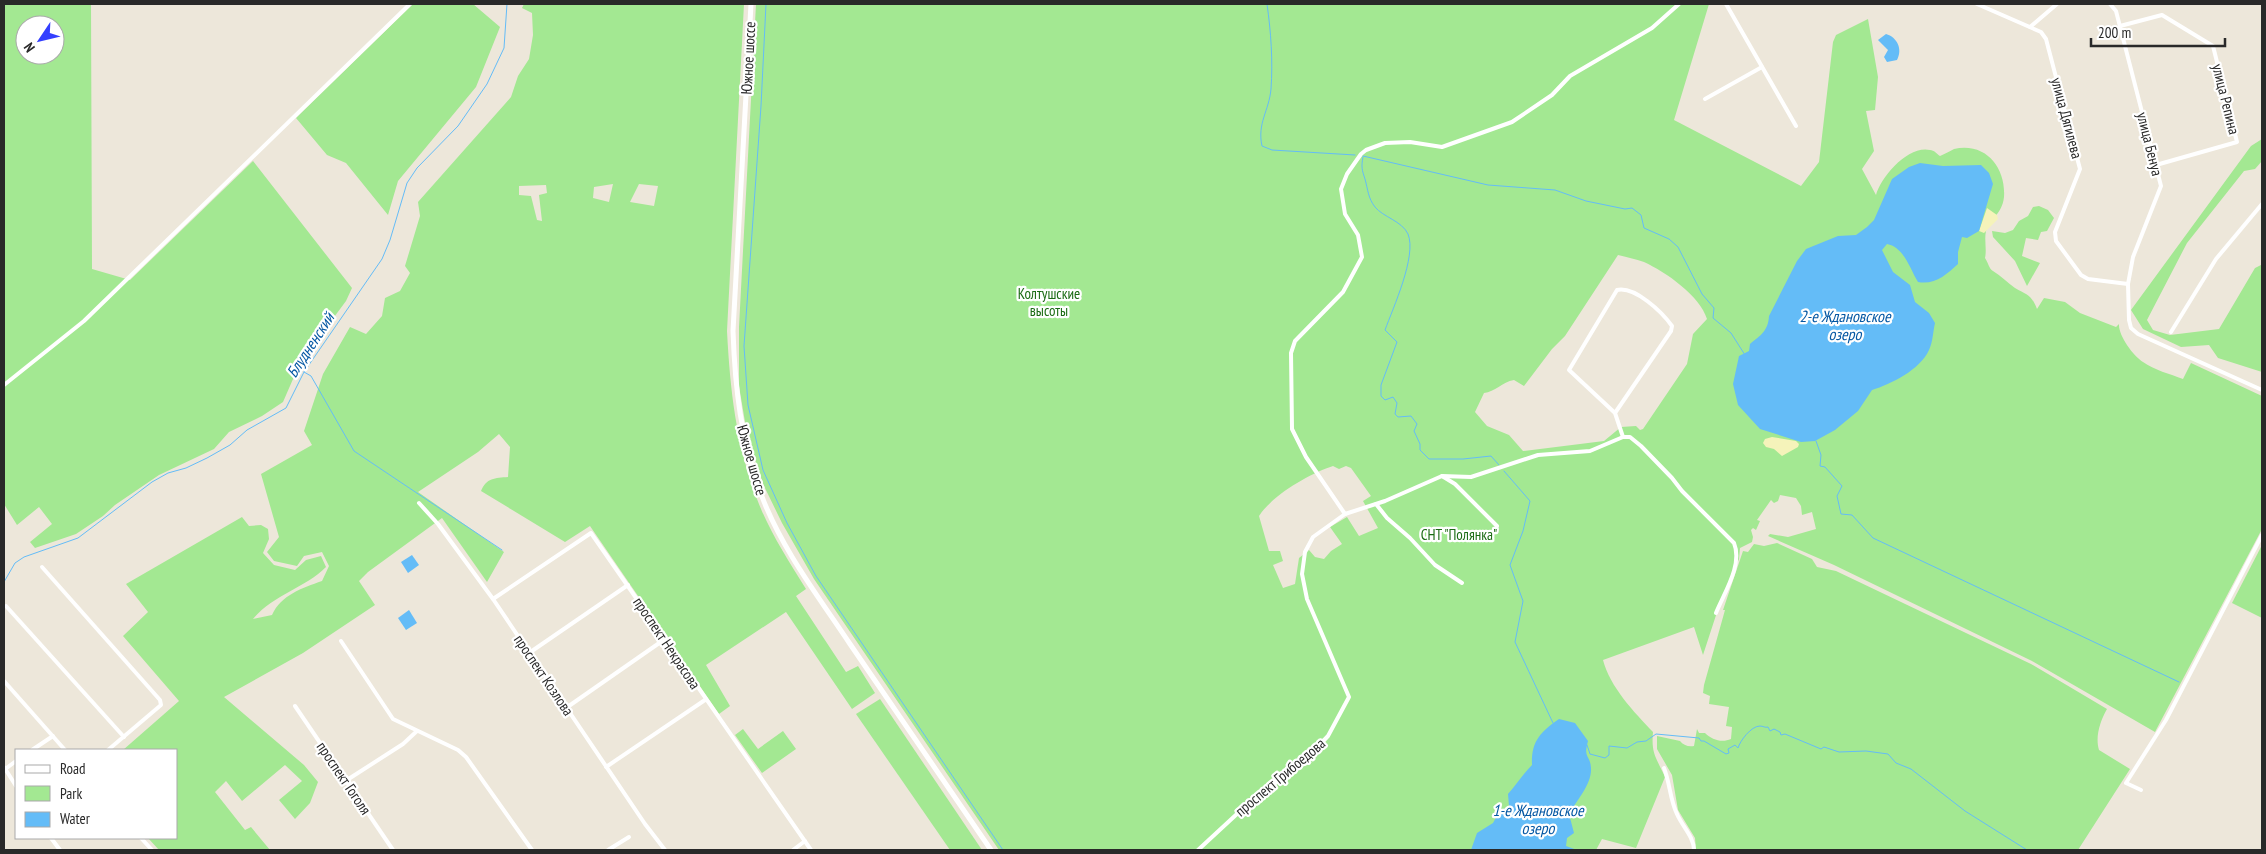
<svg xmlns="http://www.w3.org/2000/svg" width="2266" height="854" viewBox="0 0 2266 854" font-family="'PT Sans Narrow',sans-serif">
<style>
.green{fill:#a3e892;fill-rule:evenodd}
.sand{fill:#f5f3ba}
.water{fill:#64bcf7}
.lines{fill:none;stroke-linecap:round;stroke-linejoin:round}
.stream{stroke:#64bcf7;stroke-width:1}
.street{stroke:#fff;stroke-width:4}
.secondary{stroke:#fff;stroke-width:5}
.labels{text-anchor:middle;dominant-baseline:central;stroke-width:4.5;stroke-linejoin:round;paint-order:stroke}
.street-label{font-size:15px;fill:#292929;stroke:#fff}
.park-label{font-size:15px;fill:#1b6b14;stroke:#fff}
.water-label{font-size:16px;font-style:italic;fill:#0457a3;stroke:#fff}
</style>
<rect width="100%" height="100%" fill="#ede7da"/>
<g class="green">
<path d="M4,4H91L92,269L130,280L253,161L352,288L346,301L300,363L283,402L262,416L229,432L214,449L159,475L115,505L103,516L76,534L35,548L30,542L52,524L39,507L17,525L4,504ZM25,25H55V55H25Z"/>
<polygon points="413,4 473,4 500,27 476,87 398,181 388,215 346,163 327,155 296,118"/>
<path d="M524,4H744L727,331C730,389 736,444 757,499C769,531 788,560 806,589L796,596L846,672L858,666L875,693L852,709L786,612L706,665L730,706L719,714L590,526L565,542L481,491C486,478 495,478 508,477L510,447L499,434L478,452L418,492L504,552L487,582L442,518L368,572L359,581L375,605L303,653L224,697L304,765L318,782L310,803L295,819L279,800L302,781L285,765L242,801L226,781L215,792L245,830L251,827L270,850H159L148,838H176V750H123L179,701L123,636L148,612L126,584L242,517L249,526L261,525L268,529L269,539L263,553L274,565L295,570L306,560L321,556L326,567C305,588 273,595 253,619L272,615C281,595 302,588 322,581L329,566L322,552L304,556L297,566L274,561L267,552L279,537L261,474L312,445L304,431L323,374L350,327L366,334L382,316L385,298L400,291L410,273L405,266L420,216L418,202L511,97L518,76L529,59L533,35L532,13L522,8ZM613,184L609,202L593,198L594,187ZM639,184L658,186L654,206L630,202ZM546,185L547,193L539,195L542,221L537,220L531,196L519,195V186Z"/>
<path d="M756,4H1709L1674,120L1801,186L1819,162L1833,42L1836,35L1868,19L1878,77L1875,110L1866,111L1874,151L1862,169L1876,195C1881,177 1908,145 1930,150C1934,150 1937,154 1940,156C1945,154 1950,151 1954,149C1986,142 2006,168 2004,197C2002,215 1989,219 1986,231C1984,240 1987,249 1985,258C1988,262 1989,269 1993,271C2001,276 2008,283 2015,288C2027,295 2031,294 2037,309L2044,298L2065,302L2080,313L2116,327L2119,324C2118,335 2133,356 2143,362C2154,370 2170,374 2183,379L2191,363L2262,396V529L2155,732L2032,661L1834,565L1768,536L1770,534L1788,537L1816,529L1812,512L1802,515L1801,506L1796,498L1780,495L1778,501L1774,503L1771,500L1757,520L1760,521L1756,530L1753,528L1751,530L1753,537L1752,542L1740,548L1739,559L1719,606L1703,655L1694,627L1603,660C1610,687 1634,712 1653,732C1651,754 1656,757 1665,777L1636,848L1602,839L1596,850H999L814,579L782,523L764,486L748,440L739,386V327ZM1618,255C1626,257 1636,259 1644,262C1666,272 1700,296 1707,319L1693,334L1687,364L1643,429L1640,430L1636,426L1621,427L1604,441L1523,451L1509,435L1487,426L1475,412L1484,393C1495,392 1502,382 1514,380L1524,386L1552,349L1565,336ZM1333,466L1339,469L1346,466L1351,468L1371,496L1363,501L1378,528L1359,536L1347,517L1330,527L1342,544L1331,551L1324,559L1315,557L1309,550L1299,558L1295,584L1283,588L1273,565L1283,561L1280,551H1269L1259,516C1272,495 1311,473 1333,466Z"/>
<polygon points="2262,139 2262,161 2255,169 2244,171 2187,243 2147,320 2153,330 2170,335 2219,329 2255,268 2261,265 2262,372 2218,358 2209,345 2181,347 2143,329 2131,310 2251,146"/>
<polygon points="2039,206 2048,210 2054,218 2047,231 2041,232 2038,240 2026,238 2022,256 2040,263 2027,286 2015,261 1993,237 1992,231 2005,233 2013,230 2019,221 2028,216 2033,207"/>
<path d="M1777,543L1812,559L1817,567L1836,571L2031,664L2107,709C2100,721 2095,737 2099,750L2130,769L2078,850H1696L1695,838L1678,810L1672,775L1657,749V736L1680,741C1683,745 1688,747 1694,746L1697,729L1699,733H1705C1712,740 1722,743 1731,739L1732,727L1726,726L1729,707L1709,704L1710,696L1703,693L1704,685L1725,610H1723L1743,551L1748,552L1754,544L1764,546Z"/>
<polygon points="2262,545 2262,618 2232,603"/>
<polygon points="880,699 982,850 950,850 856,714"/>
<polygon points="743,729 758,749 783,731 796,749 762,773 735,735"/>
</g>
<g class="sand">
<polygon points="1987,208 1997,215 1998,219 1984,233 1979,231"/>
<polygon points="1772,437 1796,441 1799,444 1798,447 1782,456 1774,449 1766,447 1763,443 1765,439"/>
</g>
<g class="water">
<path d="M1886,34C1897,37 1903,49 1897,60L1887,62L1884,57L1888,50L1878,40Z"/>
<path d="M1920,163L1943,166L1981,165L1989,173L1993,184L1979,231L1967,238L1962,237L1958,252V264C1946,275 1935,285 1918,282C1910,269 1904,247 1887,244L1882,250L1893,272L1910,285L1915,302L1929,313L1935,323C1933,331 1933,342 1929,350C1920,370 1891,384 1872,390L1858,411L1835,430L1815,441L1801,442L1760,429L1738,405L1733,384L1739,356L1749,351L1750,344C1761,335 1768,331 1769,316L1797,261L1806,249L1838,236L1856,235L1867,227L1874,220L1892,179L1909,167Z"/>
<polygon points="412,555 419,565 408,573 401,562"/>
<polygon points="409,610 417,623 406,630 398,618"/>
<path d="M1559,719L1575,723L1588,741C1583,759 1590,754 1591,768C1592,784 1577,800 1569,814L1574,833L1567,838L1566,846L1577,850H1471L1477,833L1493,823L1499,812L1509,806L1508,794C1517,784 1523,774 1532,765C1531,742 1540,732 1559,719Z"/>
</g>
<g class="lines">
<g class="stream">
<polyline points="766,4 761,106 744,346 748,405 763,470 787,523 816,576 1003,850"/>
<path d="M1267,4C1271,32 1273,61 1271,89C1269,111 1257,123 1262,146L1272,150L1355,155"/>
<polyline points="1363,156 1488,185 1555,190 1586,201 1625,209 1632,208 1641,215 1644,228 1669,239 1678,247 1702,294 1714,308 1713,318 1731,333 1745,355"/>
<path d="M1363,157C1361,167 1362,170 1365,179C1368,190 1368,198 1375,207C1383,217 1402,221 1408,234C1417,256 1393,308 1385,330L1397,342L1381,385V396L1385,400L1393,397L1397,403L1395,414L1398,417L1411,416L1417,424L1414,431L1420,444V450L1429,459H1463L1491,456L1499,465"/>
<polyline points="304,372 311,376 354,451 502,550"/>
<polyline points="1816,441 1821,455 1820,466 1825,467 1842,486 1837,496 1841,514 1852,515 1873,538 2179,682"/>
<polyline points="1504,471 1530,501 1523,531 1510,565 1523,601 1515,642 1553,723"/>
<polyline points="4,582 15,563 24,557 78,538 152,482 168,473 186,468 207,458 230,445 247,430 286,408 304,372 382,259 390,240 407,183 417,168 458,126 487,84 504,48 507,4"/>
<path d="M1587,745L1590,754L1605,758L1609,755V746L1627,748L1637,742L1646,741L1656,734L1699,738L1701,741H1704L1726,754L1729,753L1728,749L1735,745L1738,748C1740,741 1751,726 1760,726C1763,726 1765,728 1768,727L1770,731L1774,729L1780,732L1781,735L1785,734L1821,749L1824,747L1839,752L1866,751L1888,754L1896,763L1911,769L1965,811L2027,850"/>
</g>
<g class="street">
<polyline points="1726,4 1796,126"/>
<polyline points="1977,4 2041,32 2046,39 2080,169 2055,232 2056,241 2081,275 2088,279 2128,284"/>
<polyline points="2110,4 2116,11 2161,186 2133,257 2128,284 2129,320 2131,328 2138,334 2262,390"/>
<polyline points="2120,26 2162,15 2213,46 2237,142 2156,165"/>
<polyline points="2030,27 2057,4"/>
<polyline points="1705,99 1762,67"/>
<polyline points="2171,332 2216,259 2262,204"/>
<polyline points="4,385 84,321 410,4"/>
<path d="M1615,413L1569,370L1617,290C1635,286 1662,312 1672,326L1671,331L1615,413L1623,437"/>
<polyline points="1442,476 1455,484 1497,526"/>
<polyline points="419,503 438,524 493,599 645,824 665,850"/>
<polyline points="1376,504 1387,518 1410,538 1435,565 1462,583"/>
<polyline points="1345,514 1306,457 1292,429 1291,353 1295,341 1343,292 1362,257 1358,235 1345,214 1341,189 1347,174 1361,154 1366,150 1385,143 1410,142 1442,147 1512,122 1552,95 1570,76 1652,28 1679,4"/>
<polyline points="42,567 160,700 161,705 108,750"/>
<polyline points="493,599 591,533 811,850"/>
<polyline points="6,606 124,737"/>
<polyline points="341,641 393,719 458,750 466,757 532,850"/>
<polyline points="529,653 628,585"/>
<polyline points="4,681 65,750"/>
<polyline points="295,706 393,850"/>
<polyline points="566,708 665,639"/>
<polyline points="32,750 53,736"/>
<polyline points="4,767 16,786"/>
<polyline points="606,767 705,700"/>
<path d="M1664,768C1670,783 1670,800 1677,814C1682,826 1694,837 1694,850"/>
<polyline points="4,770 16,761"/>
<polyline points="347,780 403,744 417,731"/>
<polyline points="2141,790 2126,783 2166,720 2262,535"/>
<polyline points="51,838 60,850"/>
<polyline points="141,838 152,850"/>
<polyline points="608,850 629,837"/>
<polyline points="793,850 805,841"/>
<path d="M1198,850L1238,813L1308,757L1328,736L1349,697L1307,599L1302,574L1305,552L1313,537L1345,514L1385,501L1442,476L1471,477L1538,455L1590,451L1623,437H1630L1641,446L1672,478L1682,491L1734,543C1743,565 1724,593 1716,613"/>
</g>
<path class="secondary" d="M751,4L733,331C735,389 741,440 761,494C781,548 818,596 850,644C897,712 944,781 991,850"/>
</g>
<g class="labels">
<g class="street-label">
<text transform="translate(748 58) rotate(-87)">Южное шоссе</text>
<text transform="translate(2226 99) rotate(76)">улица Репина</text>
<text transform="translate(2067 118) rotate(75)">улица Дягилева</text>
<text transform="translate(2150 144) rotate(76)">улица Бенуа</text>
<text transform="translate(752 460) rotate(74)">Южное шоссе</text>
<text transform="translate(667 643) rotate(56)">проспект Некрасова</text>
<text transform="translate(544 675) rotate(56)">проспект Козлова</text>
<text transform="translate(1280 777) rotate(-40)">проспект Грибоедова</text>
<text transform="translate(344 778) rotate(56)">проспект Гоголя</text>
</g>
<g class="park-label">
<text x="1049" y="293">Колтушские<tspan x="1049" dy="17">высоты</tspan></text>
<text x="1459" y="534">СНТ "Полянка"</text>
</g>
<g class="water-label">
<text x="1845" y="316">2-е Ждановское<tspan x="1845" dy="18">озеро</tspan></text>
<text transform="translate(310 345) rotate(-57)">Блудненский</text>
<text x="1538" y="810">1-е Ждановское<tspan x="1538" dy="18">озеро</tspan></text>
</g>
</g>
<rect width="2266" height="854" fill="none" stroke="#292929" stroke-width="10"/>
<rect x="15" y="749" width="162" height="90" fill="#ffffff" stroke="#a9a9a9"/>
<rect x="25" y="765" width="25" height="8" fill="#ffffff" stroke="#a9a9a9"/>
<text x="60" y="774" font-size="15" fill="#292929">Road</text>
<rect x="25" y="786" width="25" height="15" fill="#a3e892" stroke="#a9a9a9"/>
<text x="60" y="799" font-size="15" fill="#292929">Park</text>
<rect x="25" y="812" width="25" height="15" fill="#64bcf7" stroke="#a9a9a9"/>
<text x="60" y="824" font-size="15" fill="#292929">Water</text>
<g transform="translate(40 40) rotate(235)"><circle r="24" fill="#ffffff" stroke="#a9a9a9"/>
<path d="M0-4L9 19L0 12L-9 19Z" fill="#343fff"/>
<text y="-8" font-size="14" font-weight="bold" text-anchor="middle" fill="#292929">N</text>
</g>
<path d="M2091 38v8h134v-8" fill="none" stroke="#292929" stroke-width="2.5"/>
<text x="2098" y="38" font-size="15" fill="#292929" stroke="#ffffff" stroke-width="4" paint-order="stroke">200 m</text>
</svg>
